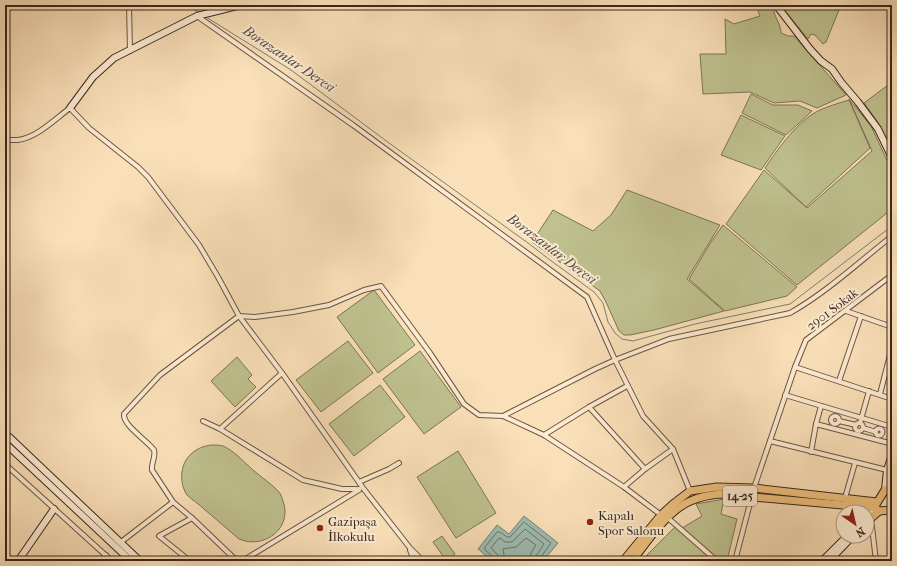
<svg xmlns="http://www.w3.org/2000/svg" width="897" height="566" viewBox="0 0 897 566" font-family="'IM FELL French Canon',serif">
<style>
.green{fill:#bfc28f;stroke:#7e7455}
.water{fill:#9ebdb3;stroke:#778176}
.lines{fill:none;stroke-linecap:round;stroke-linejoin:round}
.shore{stroke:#6d7267;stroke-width:1}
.stream{stroke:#778176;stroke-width:1}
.street-casing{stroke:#6c5542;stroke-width:6}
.secondary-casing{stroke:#3c271b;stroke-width:8}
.primary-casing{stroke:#3c271b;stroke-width:9}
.street{stroke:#fcebd2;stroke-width:4}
.secondary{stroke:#fcebd2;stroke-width:6}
.primary{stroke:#edc07c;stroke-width:7}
.poi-dot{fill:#8f2418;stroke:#fcebd2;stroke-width:1.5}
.labels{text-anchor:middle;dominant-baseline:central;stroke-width:4;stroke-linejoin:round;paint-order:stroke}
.shield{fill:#fcebd2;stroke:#766252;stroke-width:1}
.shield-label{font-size:12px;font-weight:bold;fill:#3c271b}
.street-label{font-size:13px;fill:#3c271b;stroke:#fcebd2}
.poi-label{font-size:13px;fill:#3c271b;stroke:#fcebd2;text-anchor:start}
.water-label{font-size:14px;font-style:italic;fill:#544c41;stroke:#fcebd2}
</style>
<rect width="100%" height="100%" fill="#fae0b9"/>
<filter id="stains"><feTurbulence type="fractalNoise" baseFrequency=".005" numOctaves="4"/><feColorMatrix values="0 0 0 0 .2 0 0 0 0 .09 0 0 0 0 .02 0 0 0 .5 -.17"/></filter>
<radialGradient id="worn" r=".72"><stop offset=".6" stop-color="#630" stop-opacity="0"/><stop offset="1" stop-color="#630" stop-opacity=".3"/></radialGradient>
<g class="green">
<path d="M756,5H773C773,17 781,23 781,33L788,36H794L846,95L817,108L800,101L774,103L750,92L703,94L700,54H726L725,19L734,24L760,16Z"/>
<polygon points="780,5 841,5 826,42 823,44 815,35 811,34 808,39"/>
<polygon points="892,82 892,149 877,121 864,103"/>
<polygon points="751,94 773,105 798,105 812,111 786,135 742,113"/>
<polygon points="849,99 871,126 892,171 892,209 797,285 726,224 764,170 807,208 872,151"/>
<path d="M849,100L870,148L806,207L765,168C778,149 798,120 820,110C829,106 839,103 849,100Z"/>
<polygon points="741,115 785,136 761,170 721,155"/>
<polygon points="627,190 720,225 687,279 724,311 654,330 630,335 624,335 619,331 606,302 600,291 532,242 553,210 593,231 611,215"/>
<polygon points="723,225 797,287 787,296 725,311 689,279 711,242"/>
<polygon points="374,290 415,345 378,373 337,317"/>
<polygon points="348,341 373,373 321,412 296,380"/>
<polygon points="420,351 461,407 424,434 383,379"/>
<polygon points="237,357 252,375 248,379 256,387 235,407 211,381"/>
<polygon points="380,385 405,417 354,456 329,424"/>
<path d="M212,445C217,445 223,445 227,448C236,453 245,463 253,470C261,477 272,484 279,492C281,494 282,498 283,501C293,528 264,550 239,539C227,529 216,519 204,509C199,504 192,500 187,495C180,485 180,470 186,460C192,451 201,446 212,445Z"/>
<polygon points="458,451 496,513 456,538 417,477"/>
<polygon points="724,499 721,514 737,519 727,561 719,561 682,528 702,516 696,504"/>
<polygon points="676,526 714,561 641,561"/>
<polygon points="442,536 455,554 446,560 433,542"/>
</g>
<polygon class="water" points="524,516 558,543 543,561 490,561 491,560 478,549 497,525 509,534"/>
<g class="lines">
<g class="shore">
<path d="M494,561L493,557L485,550V547L497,532C502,531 505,538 510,537L524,522L551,543L541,557L540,561"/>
<polyline points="499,561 498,555 491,548 498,539 500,538 505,542 512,542 525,529 544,544 536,556 535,561"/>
<polyline points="505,561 503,549 516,547 526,538 536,545 531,553 529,561"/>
</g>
<g class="stream">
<polyline points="187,5 199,13"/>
<polyline points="206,17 291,70 389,143 528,243 550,260 594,292 603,303 608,322 615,333 622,339 633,341 695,324 790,304 892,226"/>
</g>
<g class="street-casing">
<g id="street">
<polyline points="129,5 130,51"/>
<polyline points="197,16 353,125 587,297 615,360 595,369 503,416"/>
<path d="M5,140C9,140 14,140 18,140C38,137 55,119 70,108L89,128L138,167L148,177L199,245L218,277L239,316L282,373L363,488L410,548L423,561"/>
<polyline points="846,311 892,327"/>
<polyline points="795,367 892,399"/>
<polyline points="839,381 861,316"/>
<polyline points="880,394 892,347"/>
<polyline points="785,395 892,427"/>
<polyline points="589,407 645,469"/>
<circle cx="835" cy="420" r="4"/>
<polyline points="203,421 220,429 282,373"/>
<polyline points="839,421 856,425"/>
<polyline points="860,423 869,391"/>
<circle cx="859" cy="427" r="4"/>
<polyline points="816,424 821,406"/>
<polyline points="863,428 876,432"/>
<circle cx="879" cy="432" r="3.5"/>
<polyline points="220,429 303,480 342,489 359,489"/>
<polyline points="892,434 889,443 892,444"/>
<polyline points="544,435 589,407 627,386"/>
<polyline points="770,441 887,470"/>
<polyline points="811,452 816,424 889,443"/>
<polyline points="5,464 112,561"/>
<polyline points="359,482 389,469 399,463"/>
<polyline points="624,487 645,469 673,449"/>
<path d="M690,491L673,449L643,416L615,360L669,339L790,313C827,292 859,262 892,236"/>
<polyline points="845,498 855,463"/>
<polyline points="668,518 717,561"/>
<polyline points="871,518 876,561"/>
<polyline points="121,542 173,502"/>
<polyline points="410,550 414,561"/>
<polyline points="5,553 11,561"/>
<polyline points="100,561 106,555"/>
<polyline points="190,561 159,536 192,518"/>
<path d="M237,561L192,518L173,502L152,470C151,463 156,457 154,450C147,440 123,426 124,414L160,375L239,316L255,317L293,312L329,305L364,290L381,286L430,353L464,404L479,415L503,416L544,435L624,487L661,515"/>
<polyline points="242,561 359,490"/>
<polyline points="735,561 754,488 795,367 806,340 892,275"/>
</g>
</g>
<g class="secondary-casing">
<g id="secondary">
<polyline points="776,5 810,49 821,61 832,69 841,82 858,102 878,129 892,158"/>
<polyline points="70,108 93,77 114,58 197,16 237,6 246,5"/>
<polyline points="5,433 140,561"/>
<polyline points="5,443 131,561"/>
<polyline points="885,490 887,470 892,455"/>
<polyline points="867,517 876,508"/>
<polyline points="18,561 54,509"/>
<polyline points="822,561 847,536"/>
<polyline points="829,561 853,536"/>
</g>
</g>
<g class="primary-casing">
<g id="primary">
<polyline points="892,486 885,490 875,506 876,509 879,511 892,510"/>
<polyline points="871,518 879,511"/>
<polyline points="623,561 661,515 673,504 690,491 717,487 754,488 877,502"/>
<path d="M632,561C648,541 668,509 693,500C702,496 711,495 720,494L876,508"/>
</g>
</g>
<use href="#street" class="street"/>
<use href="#secondary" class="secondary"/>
<use href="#primary" class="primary"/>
</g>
<g class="poi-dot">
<circle cx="590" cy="522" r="4"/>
<circle cx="320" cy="528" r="4"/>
</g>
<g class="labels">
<rect class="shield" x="723" y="486" width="34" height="20" rx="3"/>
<g class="shield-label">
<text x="740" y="496">14-25</text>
</g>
<g class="street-label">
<text transform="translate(832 309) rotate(-37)">2901 Sokak</text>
</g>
<g class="poi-label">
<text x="598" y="515">Kapalı<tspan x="598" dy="15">Spor Salonu</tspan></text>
<text x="328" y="521">Gazipaşa<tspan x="328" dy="15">İlkokulu</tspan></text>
</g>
<g class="water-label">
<text transform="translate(289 59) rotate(34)">Borazanlar Deresi</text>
<text transform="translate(552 249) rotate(37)">Borazanlar Deresi</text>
</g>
</g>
<rect width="897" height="566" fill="none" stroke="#fae0b9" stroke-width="20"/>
<rect x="6" y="6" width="885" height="554" fill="none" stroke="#3c271b" stroke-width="2"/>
<rect x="10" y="10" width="877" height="546" fill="none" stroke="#3c271b"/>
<g transform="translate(855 524) rotate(146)"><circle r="19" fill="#fcebd2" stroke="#af9d89"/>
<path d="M0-3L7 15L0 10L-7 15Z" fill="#8f2418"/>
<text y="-6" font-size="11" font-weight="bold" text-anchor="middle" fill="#3c271b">N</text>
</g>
<rect width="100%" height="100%" filter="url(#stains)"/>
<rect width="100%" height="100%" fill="url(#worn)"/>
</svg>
